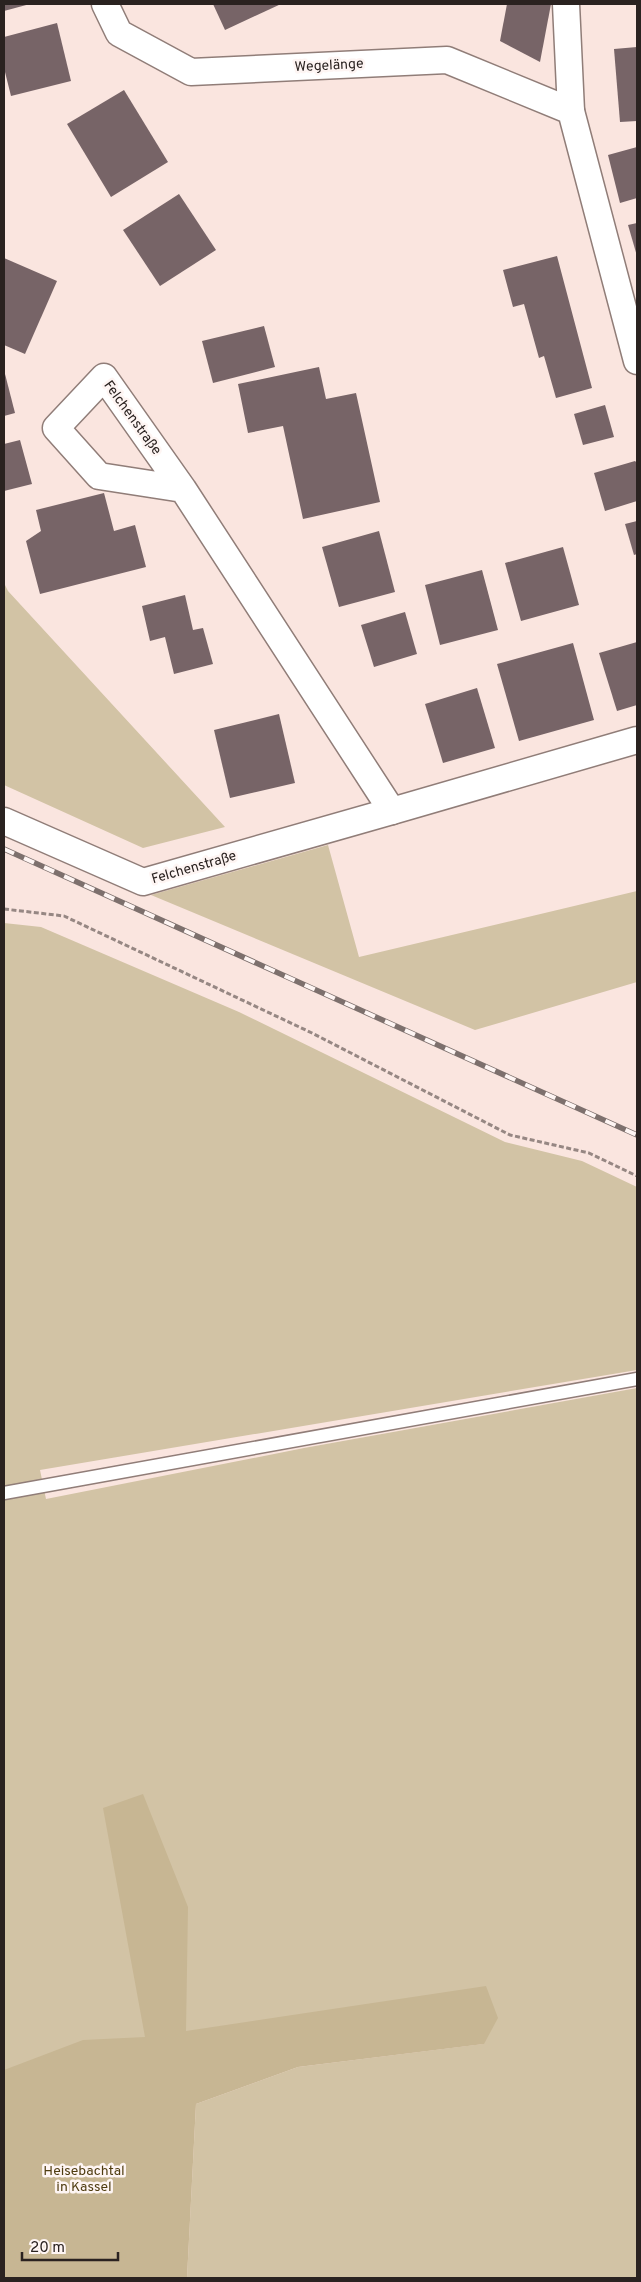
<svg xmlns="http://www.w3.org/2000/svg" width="641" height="2282" viewBox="0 0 641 2282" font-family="Overpass,sans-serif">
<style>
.green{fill:#d2c3a5}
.forest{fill:#c7b693}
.building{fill:#776467}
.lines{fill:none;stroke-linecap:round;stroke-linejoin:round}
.service-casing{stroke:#907d78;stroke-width:15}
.minor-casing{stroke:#907d78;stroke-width:29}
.path{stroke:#968783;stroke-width:3;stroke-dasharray:5 2.5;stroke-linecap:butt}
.service{stroke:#fff;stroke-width:12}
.minor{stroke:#fff;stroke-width:26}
.rail-casing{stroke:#7d706d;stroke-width:5.5}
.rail{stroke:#fef5f3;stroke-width:4;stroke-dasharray:11;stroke-linecap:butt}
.labels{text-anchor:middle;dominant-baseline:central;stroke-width:5;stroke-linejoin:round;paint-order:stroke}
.street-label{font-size:14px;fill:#2a2220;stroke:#fef5f3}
.park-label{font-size:14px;fill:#4f3c10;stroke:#fef5f3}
</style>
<rect width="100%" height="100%" fill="#fae5df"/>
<g class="green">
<polygon points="4,583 8,591 225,827 143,848 4,785"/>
<polygon points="328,845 359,957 637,891 637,982 475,1030 151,895"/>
<polygon points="4,923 41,927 239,1012 505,1142 582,1161 637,1187 637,1370 40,1470 46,1499 304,1448 637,1388 637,2278 187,2278 196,2104 298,2067 483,2044 159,2035 4,2278"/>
</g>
<polygon class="forest" points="143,1794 188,1907 186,2031 486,1986 498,2018 484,2044 298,2067 196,2104 187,2278 4,2278 4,2070 83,2040 145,2037 103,1808"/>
<g class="building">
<polygon points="4,4 30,4 4,11"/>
<polygon points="213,4 281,4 225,30"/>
<polygon points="507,4 551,4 540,62 500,41"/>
<polygon points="57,23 71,81 11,96 4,68 4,37"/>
<polygon points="637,47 637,121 620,122 614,49"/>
<polygon points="124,90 168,162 111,197 67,124"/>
<polygon points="637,147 637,198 620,203 608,155"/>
<polygon points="179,194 216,250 160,286 123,230"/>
<polygon points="637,223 637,256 628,225"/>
<polygon points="557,256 592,388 556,398 544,356 539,358 524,304 513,307 503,270"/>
<polygon points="4,258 57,281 25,354 4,345"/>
<polygon points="264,326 275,367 213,383 202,341"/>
<polygon points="319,367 326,399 356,393 380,502 303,519 283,426 248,433 238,384"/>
<polygon points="4,370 15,413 4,416"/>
<polygon points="605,405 614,437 583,445 574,414"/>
<polygon points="20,440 32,484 4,491 4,444"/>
<polygon points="635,461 637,463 637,501 605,511 594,473"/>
<polygon points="104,493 114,531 135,525 146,567 40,594 26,541 41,531 36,510"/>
<polygon points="637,521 637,554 634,555 625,524"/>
<polygon points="379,531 395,592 339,607 322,547"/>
<polygon points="563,547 579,605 521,621 505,563"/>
<polygon points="482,570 498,630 440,645 425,585"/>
<polygon points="185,595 193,630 203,628 213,664 174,674 165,637 150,641 142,606"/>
<polygon points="405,612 417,654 374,667 361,625"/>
<polygon points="637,642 637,705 617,711 599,653"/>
<polygon points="573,643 594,720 519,741 497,664"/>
<polygon points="477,688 495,748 443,763 425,704"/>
<polygon points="279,714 295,783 230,798 214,730"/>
</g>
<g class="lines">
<g class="service-casing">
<polyline id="service" points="4,1493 637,1379"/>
</g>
<g class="minor-casing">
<g id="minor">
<polyline points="105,4 119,33 191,72 447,60 571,111 637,361"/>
<polyline points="566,4 571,111"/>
<polyline points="183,489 99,476 56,428 104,377 183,489 392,811 637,740"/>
<polyline points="4,821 143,882 392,811"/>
</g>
</g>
<polyline class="path" points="4,909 64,916 312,1033 510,1135 589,1153 637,1176"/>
<use href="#service" class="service"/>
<use href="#minor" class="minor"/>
<g class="rail-casing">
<polyline id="rail" points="4,849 637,1135"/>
</g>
<use href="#rail" class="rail"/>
</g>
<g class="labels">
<g class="street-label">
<text transform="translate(329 66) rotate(-3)">Wegelänge</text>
<text transform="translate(132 418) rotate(54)">Felchenstraße</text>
<text transform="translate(194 868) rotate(-16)">Felchenstraße</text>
</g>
<g class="park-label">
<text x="84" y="2171">Heisebachtal<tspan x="84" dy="16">in Kassel</tspan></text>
</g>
</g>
<rect width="641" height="2282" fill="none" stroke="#2a2220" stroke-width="10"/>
<path d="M22 2252v8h96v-8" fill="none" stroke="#2a2220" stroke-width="2.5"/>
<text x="30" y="2252" font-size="15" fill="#2a2220" stroke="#fef5f3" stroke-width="4" paint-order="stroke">20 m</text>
</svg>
